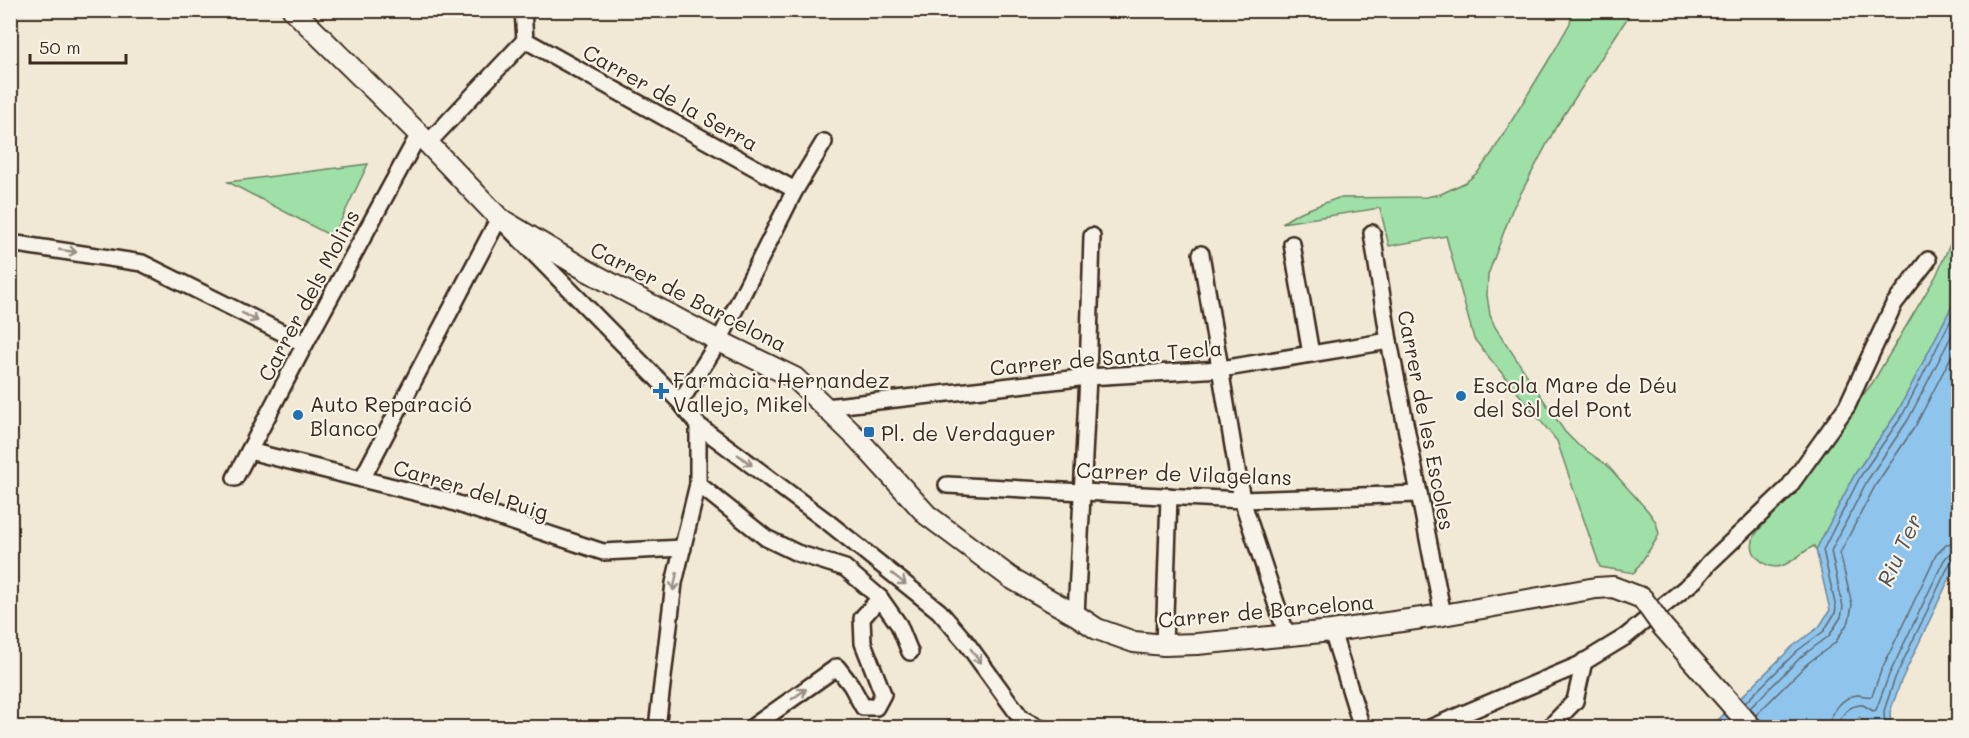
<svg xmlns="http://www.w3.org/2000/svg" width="1969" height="738" viewBox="0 0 1969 738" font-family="Mali,sans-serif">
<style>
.green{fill:#9fdfa8;stroke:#6d8463;stroke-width:1.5}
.water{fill:#8fc5ed;stroke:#6d879a;stroke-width:1.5}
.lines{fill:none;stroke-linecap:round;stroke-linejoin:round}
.shore{stroke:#5d6871;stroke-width:1.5}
.minor-casing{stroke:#3b2a1e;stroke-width:20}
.tertiary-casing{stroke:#3b2a1e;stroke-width:24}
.minor{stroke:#f7f3e8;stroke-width:15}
.tertiary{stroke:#f7f3e8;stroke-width:20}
.tertiary-bridge-casing{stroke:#3b2a1e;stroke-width:24;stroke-linecap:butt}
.tertiary-bridge{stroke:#f7f3e8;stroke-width:20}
.oneway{stroke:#998e83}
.poi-dot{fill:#1f6fb2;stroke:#f7f3e8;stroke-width:2}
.labels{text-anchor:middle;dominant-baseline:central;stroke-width:4.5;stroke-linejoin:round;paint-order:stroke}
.street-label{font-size:21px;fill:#3b2a1e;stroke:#f7f3e8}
.poi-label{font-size:21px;fill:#3b2a1e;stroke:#f7f3e8;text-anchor:start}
.water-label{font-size:22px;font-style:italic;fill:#505152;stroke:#f7f3e8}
</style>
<rect width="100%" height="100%" fill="#f1e9d6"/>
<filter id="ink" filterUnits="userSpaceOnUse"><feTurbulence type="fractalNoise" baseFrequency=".0167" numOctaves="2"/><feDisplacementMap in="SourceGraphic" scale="12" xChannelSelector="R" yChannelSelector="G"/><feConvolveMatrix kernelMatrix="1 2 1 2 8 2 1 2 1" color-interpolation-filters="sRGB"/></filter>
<g filter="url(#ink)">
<g class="green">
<polygon points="1568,11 1632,11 1556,127 1512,210 1488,275 1487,295 1490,315 1495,327 1565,432 1578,445 1607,465 1648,511 1656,522 1659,534 1656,540 1634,573 1600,567 1557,441 1474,339 1446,236 1389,246 1380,208 1282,223 1298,213 1338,198 1426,197 1441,194 1466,182 1478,172 1492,153 1553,53 1570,23 1571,16"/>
<polygon points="368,164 333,237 228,182"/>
<path d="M1958,226V290L1952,306L1897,413L1855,474L1816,550L1814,546C1795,555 1779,581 1757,557C1751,550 1751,543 1755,535L1873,382L1936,276Z"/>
</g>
<polygon class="water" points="1958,290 1958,560 1901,681 1890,712 1891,727 1863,727 1860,717 1849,727 1710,728 1793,646 1819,627 1830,610 1816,550 1855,474 1897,413 1952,306"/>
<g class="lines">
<g class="shore">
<polyline points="1745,703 1797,651 1824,631 1835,613 1836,608 1823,550 1860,477 1902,416 1958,306"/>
<polyline points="1750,708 1802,656 1829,636 1841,617 1843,607 1831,551 1867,481 1908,420 1958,323"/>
<polyline points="1756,715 1808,663 1835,643 1849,621 1852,605 1840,553 1875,486 1916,425 1958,343"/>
<path d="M1829,728C1830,713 1842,697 1857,695C1862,695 1867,697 1872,696L1881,671L1936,555L1946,545L1958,543"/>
<path d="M1838,728C1839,715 1850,704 1863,705L1873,711L1876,710L1889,675L1944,560L1950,553L1958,552"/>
<polyline points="1885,728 1884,711 1895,678 1950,563 1954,560 1958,559"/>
</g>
<g class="minor-casing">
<g id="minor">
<polyline points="523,10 525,40"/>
<polyline points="428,143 525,40 795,190"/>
<polyline points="1372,233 1389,341 1443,615"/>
<polyline points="10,243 142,263 305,344"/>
<polyline points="1292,244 1311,354"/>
<polyline points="1201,254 1242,500 1287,636"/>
<polyline points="680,402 719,341 795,190 824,142"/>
<polyline points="826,407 1088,377 1221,369 1389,341"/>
<polyline points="249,451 446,500 603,552 683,548"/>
<polyline points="235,478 305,344 419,134"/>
<polyline points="362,479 499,218 680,402 698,425 829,523 939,611 965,641 1021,718 1040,728"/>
<polyline points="698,484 766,538 797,553 845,568 880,598 899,625 910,652"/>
<polyline points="947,485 1242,500 1419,494"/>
<polyline points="1076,615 1088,377 1092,236"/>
<polyline points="1332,631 1362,728"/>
<polyline points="1164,645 1169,496"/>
<polyline points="657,728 674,583 698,484 698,425"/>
<polyline points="751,728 837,667 851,685 863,707 876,707 883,694 863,643 862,618 880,598"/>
<polyline points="1430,728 1579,665 1625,637 1695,580 1709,563 1788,488 1847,406 1894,304 1928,260"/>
<polyline points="1549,728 1575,701 1584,661"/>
</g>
</g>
<g class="tertiary-casing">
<g id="tertiary">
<polyline points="293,10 419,134 499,218 586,270 719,341 795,378 857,438 927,515 1011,578 1076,615 1097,629 1134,642 1164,645 1197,644 1332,631 1443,615 1596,588"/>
<polyline points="1662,626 1752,728"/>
</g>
</g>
<use href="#minor" class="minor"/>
<use href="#tertiary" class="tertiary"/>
<g class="tertiary-bridge-casing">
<polyline id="tertiary-bridge" points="1596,588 1613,587 1642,598 1662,626"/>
</g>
<use href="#tertiary-bridge" class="tertiary-bridge"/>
</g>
<defs><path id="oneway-shaft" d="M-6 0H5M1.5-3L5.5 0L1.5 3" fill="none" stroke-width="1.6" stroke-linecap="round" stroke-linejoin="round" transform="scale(1.5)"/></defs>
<g class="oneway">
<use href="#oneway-shaft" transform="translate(68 251) rotate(8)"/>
<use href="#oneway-shaft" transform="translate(250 317) rotate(27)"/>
<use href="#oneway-shaft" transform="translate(745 460) rotate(37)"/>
<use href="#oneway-shaft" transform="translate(899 579) rotate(38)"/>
<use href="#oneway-shaft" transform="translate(675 582) rotate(101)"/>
<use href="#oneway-shaft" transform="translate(976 656) rotate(54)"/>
<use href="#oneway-shaft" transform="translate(799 694) rotate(-35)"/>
</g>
</g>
<g class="poi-dot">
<path d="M658 382h6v6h6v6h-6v6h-6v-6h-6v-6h6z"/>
<circle cx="1461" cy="396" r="6"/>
<circle cx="298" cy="415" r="6"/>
<rect x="863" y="426" width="12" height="12" rx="3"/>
</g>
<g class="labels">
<g class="street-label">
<text transform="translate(671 97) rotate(29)">Carrer de la Serra</text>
<text transform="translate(308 295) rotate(-62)">Carrer dels Molins</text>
<text transform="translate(689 296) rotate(27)">Carrer de Barcelona</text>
<text transform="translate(1106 357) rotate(-5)">Carrer de Santa Tecla</text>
<text transform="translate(1427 420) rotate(79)">Carrer de les Escoles</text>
<text transform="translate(1184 473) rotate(2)">Carrer de Vilagelans</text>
<text transform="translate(471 489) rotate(17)">Carrer del Puig</text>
<text transform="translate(1266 610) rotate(-5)">Carrer de Barcelona</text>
</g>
<g class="poi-label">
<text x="673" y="379">Farmàcia Hernandez<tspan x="673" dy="24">Vallejo, Mikel</tspan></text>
<text x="1473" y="384">Escola Mare de Déu<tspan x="1473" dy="24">del Sòl del Pont</tspan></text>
<text x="310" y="403">Auto Reparació<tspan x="310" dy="24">Blanco</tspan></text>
<text x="881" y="432">Pl. de Verdaguer</text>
</g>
<g class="water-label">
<text transform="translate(1899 550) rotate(-65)">Riu Ter</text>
</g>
</g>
<rect width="1969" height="738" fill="none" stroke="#f7f3e8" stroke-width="36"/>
<rect x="18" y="18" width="1933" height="702" fill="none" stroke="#3b2a1e" stroke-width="2" filter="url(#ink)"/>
<path d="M30 54v9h96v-9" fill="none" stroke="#3b2a1e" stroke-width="3"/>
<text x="39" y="54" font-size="18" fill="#3b2a1e" stroke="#f7f3e8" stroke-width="4.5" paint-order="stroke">50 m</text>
</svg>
